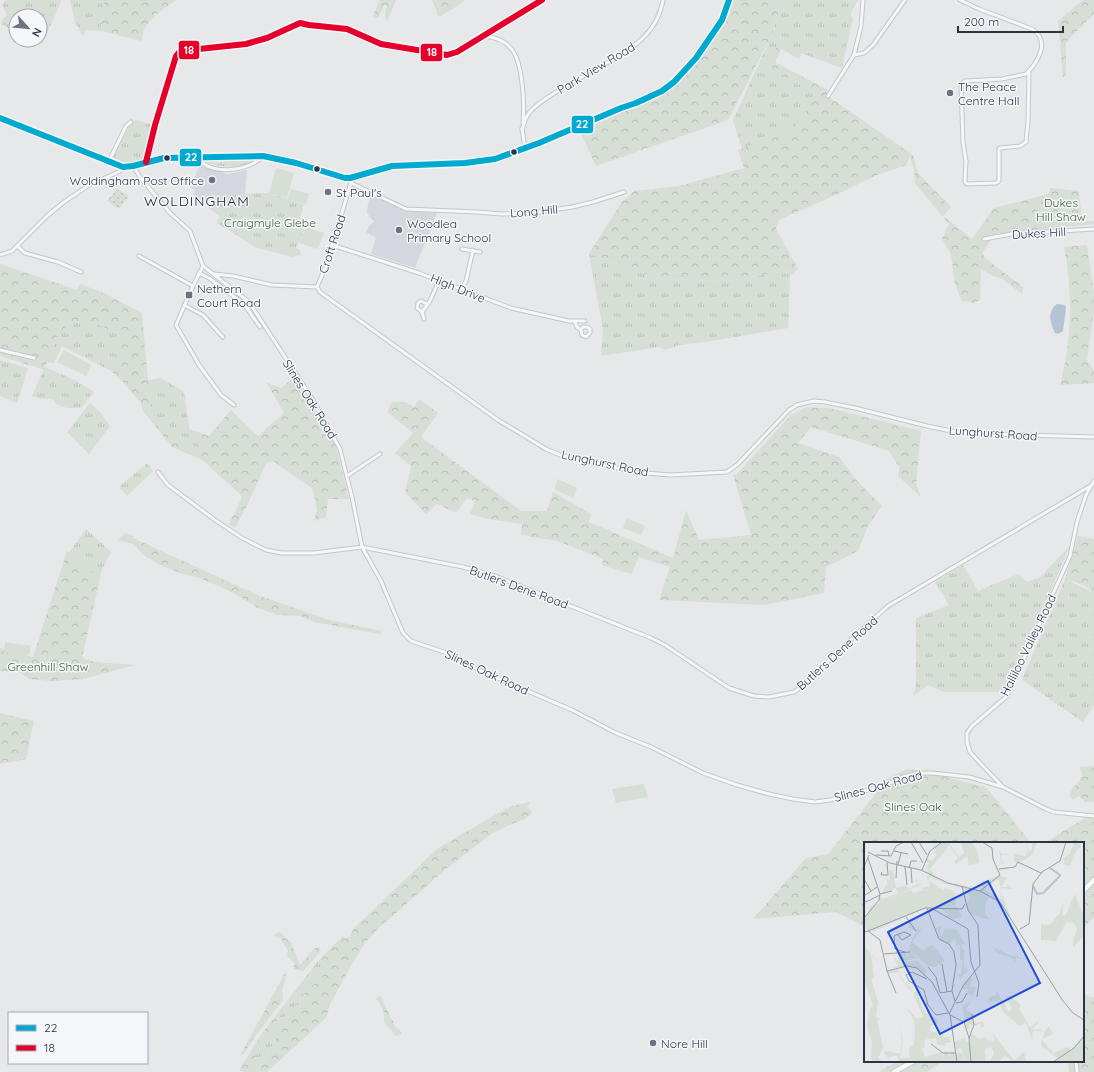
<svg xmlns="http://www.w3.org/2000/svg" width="1094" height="1072" viewBox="0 0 1094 1072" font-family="Quicksand,sans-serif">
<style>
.built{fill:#d4d7dd}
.grass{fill:url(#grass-tufts)}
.forest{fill:url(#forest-crowns)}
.garden{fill:url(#garden-dots)}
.pitch{fill:#d6ded6}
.water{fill:#b4c4d5}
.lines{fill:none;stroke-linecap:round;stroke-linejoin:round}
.minor-casing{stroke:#c4c6c8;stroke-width:5}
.tertiary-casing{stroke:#c4c6c8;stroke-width:6}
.secondary-casing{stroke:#c4c6c8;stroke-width:6}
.minor{stroke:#f5f6f7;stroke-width:3}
.tertiary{stroke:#f5f6f7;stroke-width:4}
.secondary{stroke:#f8f8f8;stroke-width:4.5}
.bus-1-casing{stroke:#f4f6f9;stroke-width:9}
.bus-2-casing{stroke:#f4f6f9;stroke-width:9}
.bus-1{stroke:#00a9ce;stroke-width:6}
.bus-2{stroke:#e4002b;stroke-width:6}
.poi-dot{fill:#6c737f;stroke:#f4f6f9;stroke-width:1.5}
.bus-dot{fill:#2b3445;stroke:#f4f6f9;stroke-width:1.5}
.labels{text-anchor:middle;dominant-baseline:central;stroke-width:3;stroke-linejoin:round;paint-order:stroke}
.street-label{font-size:12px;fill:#2b3445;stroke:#f4f6f9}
.poi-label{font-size:12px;fill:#2b3445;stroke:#f4f6f9;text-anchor:start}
.park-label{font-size:12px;fill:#3f6138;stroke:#f4f6f9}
.quarter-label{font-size:14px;letter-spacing:1px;fill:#1d2536;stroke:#f4f6f9}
.inset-river{fill:none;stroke:#b4c4d5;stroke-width:2}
.inset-road{fill:none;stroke:#9ba0a8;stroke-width:1}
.view{fill:#1d4ed8;fill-opacity:0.15;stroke:#1d4ed8;stroke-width:2}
.inset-edge{fill:none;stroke:#2b3445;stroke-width:2}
.line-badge{stroke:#f4f6f9;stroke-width:1.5}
.badge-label{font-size:11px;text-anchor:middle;font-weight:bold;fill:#fff}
</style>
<defs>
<pattern id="grass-tufts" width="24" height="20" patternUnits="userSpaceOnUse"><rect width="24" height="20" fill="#d6ded6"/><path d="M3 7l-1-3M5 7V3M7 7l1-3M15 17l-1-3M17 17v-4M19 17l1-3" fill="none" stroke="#b8bfb9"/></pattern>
<pattern id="forest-crowns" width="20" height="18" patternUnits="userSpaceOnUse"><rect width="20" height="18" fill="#d6ded6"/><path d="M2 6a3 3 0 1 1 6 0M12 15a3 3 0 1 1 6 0" fill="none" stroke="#b8bfb9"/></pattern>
<pattern id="garden-dots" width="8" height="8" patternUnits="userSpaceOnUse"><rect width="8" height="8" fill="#d6ded6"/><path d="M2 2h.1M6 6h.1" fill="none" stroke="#b8bfb9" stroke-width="1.8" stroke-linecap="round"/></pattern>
</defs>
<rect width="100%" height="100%" fill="#e6e8ea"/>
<g class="built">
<polygon points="199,165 227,174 247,170 245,194 217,195 203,197 202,201 194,194 195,190 191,189"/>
<polygon points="371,195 405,211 437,213 415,268 371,254 376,238 366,232 369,226 374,222 367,213 368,204"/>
</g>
<g class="grass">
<polygon points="6,0 62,0 42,44 33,40 40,40 40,16 16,16 16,32 1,24 3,19 7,15 2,4"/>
<polygon points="70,0 104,0 101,31 86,30 83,37 75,22"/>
<polygon points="782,0 858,0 850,15 853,18 842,68 801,53 799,59 777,46 768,66 818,95 791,131 742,149 733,120 771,37"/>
<path d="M135,120L154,125L146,159L145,161C130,165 126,166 112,160L127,128Z"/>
<path d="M257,159C247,170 216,168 204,161V160Z"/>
<polygon points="269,193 304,204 298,225 305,227 300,243 298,243 296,248 300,250 301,255 294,256 293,258 288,256 287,255 257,248 217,223 220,217 193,195 194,194 202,201 203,197 217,195"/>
<polygon points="411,220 420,238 412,242 403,224"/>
<polygon points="589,254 662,279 728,281 798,269 790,276 788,328 711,341 680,345 665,350 659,347 601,356 603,329"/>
<path d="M75,321L95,323L118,334C124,353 123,356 111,371L62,346L54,363L47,362L59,332Z"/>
<polygon points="0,360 28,368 17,403 0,396"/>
<path d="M45,367L75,380L94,392L81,408H67L56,404L54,400C46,398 40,400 32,396Z"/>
<polygon points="161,378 184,392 191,440 197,449 194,456 172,439 155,419 149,402 152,388"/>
<polygon points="90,403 101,413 110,426 89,454 67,432"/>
<polygon points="147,463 153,471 127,496 119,487"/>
<polygon points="86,529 111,552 102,569 100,578 69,553"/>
<polygon points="1069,547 1051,590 1006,692 944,692 928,685 913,696 916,687 916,618 949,605 935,582 963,565 978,591 1018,574 1027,582 1039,578"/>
<polygon points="1065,579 1094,593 1094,705 1083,722 1022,680"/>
<polygon points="319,960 328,966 326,972 304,994 293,1009 259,1068 258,1072 247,1072 263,1042 282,1013 284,1005"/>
</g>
<g class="forest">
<path d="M104,0H178C167,5 147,20 143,32C142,35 142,38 142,41L101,31Z"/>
<polygon points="380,0 396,0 387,22 385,14 387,6 384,5 378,18 373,16"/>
<polygon points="432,0 465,0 459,5 439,17"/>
<polygon points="732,0 782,0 771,37 728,120 596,166 580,131 620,112 651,101 676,84 698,60 720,31 729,15"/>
<polygon points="1083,0 1094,0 1094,14 1066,42 1066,74 1063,78 1058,21"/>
<polygon points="777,45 782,48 775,62 828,90 826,95 913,155 918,173 951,207 943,216 972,239 994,208 1049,194 1050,188 1079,191 1082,222 1094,221 1094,224 995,234 982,253 985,258 1023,287 1022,294 1001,278 993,276 981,269 980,300 974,303 962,301 955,284 951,254 942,239 949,224 915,183 914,170 910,157 906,165 877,175 840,193 779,220 776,229 798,269 728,281 662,279 589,254 621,203 634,191 679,186 744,168 738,150 791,131 818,95 768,66"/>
<path d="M1087,245L1094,292V311L1087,360L1094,371V383L1060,385C1072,340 1073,292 1064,247Z"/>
<path d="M0,264L77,290L80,284L104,293L142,313L148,380L161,378L152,388L149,402L155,419L172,439L194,455L197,449L191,440L189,429L209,436L231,410L258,436L284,413L267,383L281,388L290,381L291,368L322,424L336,446L349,499H328L326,517L314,521L317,510L313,489L273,461L266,463L247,506L235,528L229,524L241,499V495L201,459L172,447L144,412L140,402L122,381L111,371C123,356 124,353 118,334L95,323L75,321L59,332L44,370L0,356Z"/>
<polygon points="419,399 438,413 421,437 521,511 547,511 553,492 591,514 589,522 673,558 686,510 699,540 751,535 733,475 737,474 791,415 807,407 829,408 921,431 916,483 921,497 898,476 900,468 889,451 811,427 798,443 839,457 858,482 882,506 868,526 858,551 826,567 824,593 764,605 659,600 670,567 639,557 631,574 602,565 603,559 558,541 521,535 522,524 488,519 470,514 475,501 467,498 456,513 437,504 426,514 405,492 411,466 395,453 413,433 387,412 392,402 405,402 414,407"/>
<polygon points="125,533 132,535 133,538 260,596 329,620 381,631 380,634 314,622 300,616 278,615 258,608 234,593 200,578 183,574 162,566 145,556 133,544 118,540"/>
<polygon points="1078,536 1094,539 1094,593 1086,586 1065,579"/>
<polygon points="67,551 100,578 82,658 95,662 135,665 83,679 52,681 29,679 19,672 0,671 0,648 33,657"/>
<polygon points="0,713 34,721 26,759 0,764"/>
<path d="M1094,766V802H1084V800L1079,796L1073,800L1069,795C1072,787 1079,783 1083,775L1079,767Z"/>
<polygon points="907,769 917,770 986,787 1031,843 865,843 865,927 836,912 753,919 806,858 828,854 888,778"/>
<polygon points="530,802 527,807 531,810 531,814 525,819 507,826 491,834 446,869 380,927 365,943 355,959 330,1004 326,1018 267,1072 257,1072 293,1009 304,994 326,972 328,966 319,960 343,936 345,938 350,937 354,928 438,848 511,806"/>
<polygon points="1085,818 1094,818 1094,917 1083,928 1083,843 1044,843"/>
<polygon points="280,932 291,943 300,965 315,948 319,947 321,951 303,971 294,969 294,963 287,956 288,951 280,937 273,935"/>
<path d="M286,971C286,984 280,986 283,1000L256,1035L243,1055L241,1054Z"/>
<polygon points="1083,994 1094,998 1094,1072 1069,1072 1068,1061 1083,1061"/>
<path d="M380,995L396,1028L400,1030L402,1034L395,1036C393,1030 388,1029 385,1023C383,1020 384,1018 384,1014C383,1008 380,1004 376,999Z"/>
<polygon points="284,1005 284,1009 282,1013 263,1042 247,1072 239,1071 260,1036"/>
<polygon points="898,1061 943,1061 927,1072 878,1072"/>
</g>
<polygon class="garden" points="117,189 129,196 119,209 107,201"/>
<g class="pitch">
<polygon points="276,168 294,173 287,198 269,193"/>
<polygon points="291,189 309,194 306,204 288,199"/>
<polygon points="306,227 324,233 318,249 300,243"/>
<polygon points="64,350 91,365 86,376 57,362"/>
<polygon points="558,479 577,488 573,498 554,489"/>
<polygon points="627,518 645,526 641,535 623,528"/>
<polygon points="5,642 31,646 29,655 4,652"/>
<polygon points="644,784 648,797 616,803 612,789"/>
</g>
<path class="water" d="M1057,304L1065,305L1066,308L1063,331L1058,334L1055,333C1050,322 1047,312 1057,304Z"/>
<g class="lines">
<g class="minor-casing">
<g id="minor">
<path d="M960,0L979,9L1032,29C1051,41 1038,62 1026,74L1002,79L965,81L961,84L963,142L966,161L965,182L967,184L996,183L999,181V149L1000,148L1020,146L1026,142L1028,121L1029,72"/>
<path d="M484,36C513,39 519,56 522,83C524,96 524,109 523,123"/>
<polyline points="854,55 864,53 873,45 905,0"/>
<polyline points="828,96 854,55 861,26 863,0"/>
<polyline points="522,128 525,149"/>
<path d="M522,130C524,124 525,118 529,113C537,103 550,96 561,89C575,81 589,73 603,65C631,49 657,35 663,0"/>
<path d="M198,157C208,177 251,171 263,156"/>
<polyline points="109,161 126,126 131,122"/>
<polyline points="146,162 155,125 176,56 180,51 246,44 267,38 300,23 309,25 347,29 381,44 447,55 457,52 542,0"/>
<polyline points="133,166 140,177 170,213 190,231 203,266 249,302 313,400 340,449 352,497 362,547 381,581 403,633 411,641 444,652 481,671 572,710 616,733 651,747 703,773 737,785 769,794 793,799 815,802 830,800 886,785 903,777 918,773 932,773 969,777 1003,787 1046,809 1054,812 1094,816"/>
<polyline points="351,183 406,209 477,212 502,214 533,213 572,207 593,202 624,192"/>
<polyline points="984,239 1011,234 1094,229"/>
<polyline points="332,245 419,273 511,308 569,321 585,321"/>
<polyline points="17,246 25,253 58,262 81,272"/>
<polyline points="462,249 480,252"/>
<polyline points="0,255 12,251 47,216 64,202 89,185 114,174 120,171 123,167"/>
<polyline points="139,256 193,286"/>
<polyline points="203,266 193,286 176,325 199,365 221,395 234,405"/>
<polyline points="199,273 209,278 244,304 260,327"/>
<polyline points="214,274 233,276 272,285 317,287 320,292 498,420 546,449 560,455 635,472 670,475 727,472 738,464 789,410 797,405 805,403 814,401 825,402 855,408 927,426 961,433 1094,437"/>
<polyline points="317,287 326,266 350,186 351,182"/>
<polyline points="461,289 466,281 473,250"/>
<polyline points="184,305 203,315 220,334 223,337"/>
<polyline points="422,312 417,308 418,303 421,301 427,304"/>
<polyline points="424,319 422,312 430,301 439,280"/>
<polyline points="575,322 577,327 581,330 582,335 586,337 590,333 590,329 587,327 583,327 581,330"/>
<polyline points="0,350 34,358"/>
<polyline points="158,472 168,485 215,520 242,538 266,550 282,553 314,553 362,547 463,567 495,576 651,638 665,645 729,688 754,696 769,697 794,692 803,686 858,633 888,606 1092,485"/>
<polyline points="347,476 380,454"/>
<polyline points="1003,787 981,764 970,752 967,742 967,733 972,726 1007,696 1070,556 1077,522 1086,495 1094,481"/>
<polyline points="1076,1061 1077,1072"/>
</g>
</g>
<g class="tertiary-casing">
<polyline id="tertiary" points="0,118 123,167 133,166 164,158 263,156 296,163 345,178 350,178 392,166 465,163 495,159 539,143 621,108 636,103 662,91 674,82 696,58 722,20 729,0"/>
</g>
<g class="secondary-casing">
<g id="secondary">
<polyline points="1083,891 1094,880"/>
<polyline points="894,1072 914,1061"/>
</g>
</g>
<use href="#minor" class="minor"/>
<use href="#tertiary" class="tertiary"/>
<use href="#secondary" class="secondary"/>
<g class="bus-1-casing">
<polyline id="bus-1" points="0,118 123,167 133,166 164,158 263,156 296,163 345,178 350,178 392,166 465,163 495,159 539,143 621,108 636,103 662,91 674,82 696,58 722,20 729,0"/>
</g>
<g class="bus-2-casing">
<polyline id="bus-2" points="146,162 155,125 176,56 180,51 246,44 267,38 300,23 309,25 347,29 381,44 447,55 457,52 542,0"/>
</g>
<use href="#bus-1" class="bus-1"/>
<use href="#bus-2" class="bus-2"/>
</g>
<g class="poi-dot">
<circle cx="950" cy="93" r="4"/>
<circle cx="212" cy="180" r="4"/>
<circle cx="328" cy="192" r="4"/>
<circle cx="399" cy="230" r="4"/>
<rect x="185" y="291" width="8" height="8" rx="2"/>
<circle cx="653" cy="1043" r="4"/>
</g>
<g class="bus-dot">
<circle cx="514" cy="152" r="3.5"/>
<circle cx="167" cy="158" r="3.5"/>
<circle cx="317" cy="169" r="3.5"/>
</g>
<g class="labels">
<g class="street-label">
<text transform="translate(596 68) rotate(-31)">Park View Road</text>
<text transform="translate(534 211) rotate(-5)">Long Hill</text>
<text transform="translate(1039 233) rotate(-3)">Dukes Hill</text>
<text transform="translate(332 244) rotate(-72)">Croft Road</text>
<text transform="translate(458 288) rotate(22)">High Drive</text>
<text transform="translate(310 399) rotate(58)">Slines Oak Road</text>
<text transform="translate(993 433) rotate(4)">Lunghurst Road</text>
<text transform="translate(605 463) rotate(12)">Lunghurst Road</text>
<text transform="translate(519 587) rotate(20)">Butlers Dene Road</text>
<text transform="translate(1028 645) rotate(-64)">Halliloo Valley Road</text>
<text transform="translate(837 653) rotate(-42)">Butlers Dene Road</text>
<text transform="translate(487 672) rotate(25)">Slines Oak Road</text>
<text transform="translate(878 786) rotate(-15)">Slines Oak Road</text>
</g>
<g class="poi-label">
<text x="958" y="86">The Peace<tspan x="958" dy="14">Centre Hall</tspan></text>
<text x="204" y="180" text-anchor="end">Woldingham Post Office</text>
<text x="336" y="192">St Paul's</text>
<text x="407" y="223">Woodlea<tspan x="407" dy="14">Primary School</tspan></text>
<text x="197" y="288">Nethern<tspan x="197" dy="14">Court Road</tspan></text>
<text x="661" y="1043">Nore Hill</text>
</g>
<g class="park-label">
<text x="1061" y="202">Dukes<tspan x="1061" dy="14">Hill Shaw</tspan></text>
<text x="270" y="222">Craigmyle Glebe</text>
<text x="48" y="666">Greenhill Shaw</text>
<text x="913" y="806">Slines Oak</text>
</g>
<g class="quarter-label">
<text x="197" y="201">WOLDINGHAM</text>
</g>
</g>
<g transform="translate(864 842)">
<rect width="220" height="220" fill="#e6e8ea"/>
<path d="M207,0H211L210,2L213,0L217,4L209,14H207L209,15L206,24L199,22L201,19L198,17L205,13L210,2ZM25,28L29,29L32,46L42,43L44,47L34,51L32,46L18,51L23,42V37L26,38ZM47,48L50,52L64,48L73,50L76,58L71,67L61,66L10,89L3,88L0,78L12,63L16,61L21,65L25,57ZM80,50L87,51L83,54L85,56L92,57L91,64L79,65L77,58H80ZM93,65L98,74L90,77L83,75L85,73L76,66ZM177,82L186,83V98H177ZM69,103L81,119L72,125L71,117L63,105ZM42,110L43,117L46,111L55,116L34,120V112ZM119,197L122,220H102V200H105V208L106,203L114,202L115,198ZM83,210L86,215L87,210L98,211L101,220H82L79,212Z" fill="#d6ded6"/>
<path d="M78,0H84L95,15L100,11L97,0H108L114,11L115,21L105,23L103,14L92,22L90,20L94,16L85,3L77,15L70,11L71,6ZM162,0H166L162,3L165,9L168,8V0H173L169,12L162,17L153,21L150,19L151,12L137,13L138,20H141L134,23L137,20L135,9L138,12H151L161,14L164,9L162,4ZM70,25L67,28L72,36L87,42L91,41L115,48L118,47L117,40L120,38L122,40L135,33L143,36L137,45H143L144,41L146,46L148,43L147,47L137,46V50L146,73L144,75L140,64L128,55L123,58L121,64V71L126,78L106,72L103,63L106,55L98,46L82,42L66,35L64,39L62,34H65L64,30ZM135,37L138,56L136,57L122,48L123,43ZM53,37L55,42L61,41L25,57L21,67L15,61L0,78L7,65L0,67L15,61L16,54L19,57L44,47L54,42L51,38ZM65,39L80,49V46L93,49L86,48L92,51V57H85L83,54L87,51H81L80,58H77L79,65L75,66L73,62L71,67L68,66L75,58L73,50L65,48L50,52L49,51L60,48L57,46L66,44ZM211,52L220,75V94L209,105V99L213,88L210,81L202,80L192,99L186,98V83L195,72L200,59L198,73L201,74ZM45,81L51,88H53L55,83V88L58,87L48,100L59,109L63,105L71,117L72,125L64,124L51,112L46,111V117L43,118L47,100L52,90L44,85ZM79,83L76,88L77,96L81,86L92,87L101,102L97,103L100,109V125L104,128L96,137L94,132H97L99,119L96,117V103L91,104L93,101L90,97L86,101L77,99L72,86ZM0,104L6,110L10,115L13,120L7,112L10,135L7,137L14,160L12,175L16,177L13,178L19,206L14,216L18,220H9L7,215L8,200L3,185L5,168L9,164L0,137ZM127,104L145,113L164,117L151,116L152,119L150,122V117L134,111ZM29,113L34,120L53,119L63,129L61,132L48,124L27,126L33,124ZM34,127L39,138L46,146L49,152L53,148L57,150L54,155H60L55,157L62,172L64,171L73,177L74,181L67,184L66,189L78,191L80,195H88L84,197L87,200L81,201L82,204L73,202L72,196L66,197L69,202L65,196L60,199L61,205L58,207L61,215L77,210L82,220H36L33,213L26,215V218L20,211L23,209L36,212L38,200L36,184L39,199L36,216H46L45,207L50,202L51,188L50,178L42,165L53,177L59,174L47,147H44V145L38,138L35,130L24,132L23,130ZM106,136L110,138L107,140L106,145H114L111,146L109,156L102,168L108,171L110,181L119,180L120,184L117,186L116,181L112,184L105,182L106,188L102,185L98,164L107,159L109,153L107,154L103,151L104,147H98ZM132,148L145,170L148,167L142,155L146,154L157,163L155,167L166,185L174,180L176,174L174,181L167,188L176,187L180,190L185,184L189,192L179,197L180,190L171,188L168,191L169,196L168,197L162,181L155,184L144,174L137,167L136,158L124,160L125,155L133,153ZM128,190L150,219L160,210L162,220H148L144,215L140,214L135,220H125L130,211L127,205L120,207L118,198H115L114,202L106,203L107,191L115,197L122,195V197L129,199L131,198ZM101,195L102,200V220L97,206L91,207L90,200ZM220,195V220H188L195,217L177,204L178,198L190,211L203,205L207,208Z" fill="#d6ded6" fill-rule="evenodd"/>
<path d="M73,12L77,14L64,29L62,26L65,21L61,19L62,16L68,19Z" fill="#d6ded6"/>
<path class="inset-river" d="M169,44L173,52L179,51L195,35L196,33L186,26"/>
<path class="inset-road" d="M47,0L59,21M55,0L63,13M17,9H24L25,14M30,9L44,12M4,10L26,21L57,28M12,13L27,14L32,4L40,0M4,16L16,52M34,23L37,11M0,25L5,13M41,25L43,43M45,26L47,19H53M47,26L48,41M135,27L151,25L154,20L177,31M57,28L84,41L116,49L136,60L199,159L209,171L220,178M58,28L66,9L78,0M18,30L17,33H24L23,20M32,36L33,19M0,37L7,49M116,49L136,33L129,17L128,6L118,0M16,52L28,49M0,54L13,45M0,57L2,60L16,53M63,66L75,97L85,102L90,110L92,123L88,149L91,159M69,67L104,87L107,120L115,141L113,155M42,75L52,89M0,76L15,58L16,52M156,87L165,82L169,42L178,30L196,19L202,0M4,89L61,66L98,67L101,62M0,90L4,89L16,98L23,129M34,93L38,98L47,93M41,110L31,107L30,94L40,90L47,93M20,112L46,110M78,122L83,150M64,125L72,135L76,151M63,137L48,130L42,133L45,139L60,148L64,163L72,173L84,171M32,151L23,129L43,124L53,126L68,140L86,173L100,180L105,196M76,151L88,149M92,161L98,160L103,151M85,172L99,144L116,123L114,83L104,68L98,45M86,173L93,220M67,202L79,211H91M107,220L105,196L110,183L108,172M189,220L210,206L220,194"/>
<path class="view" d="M124,39L176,141L76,192L24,90Z"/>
<rect width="220" height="220" class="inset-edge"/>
</g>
<g class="line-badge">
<rect x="178" y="40" width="22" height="20" rx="4" fill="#e4002b"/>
<rect x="420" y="43" width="23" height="19" rx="4" fill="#e4002b"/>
<rect x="571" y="115" width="23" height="19" rx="4" fill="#00a9ce"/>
<rect x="179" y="148" width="23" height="19" rx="4" fill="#00a9ce"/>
</g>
<g class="badge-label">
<text x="189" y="54">18</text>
<text x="432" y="56">18</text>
<text x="582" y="128">22</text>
<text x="191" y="161">22</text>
</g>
<rect x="8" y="1012" width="140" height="52" fill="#f4f6f9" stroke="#a4a8b1"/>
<rect x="16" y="1025" width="20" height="6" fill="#00a9ce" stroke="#a4a8b1"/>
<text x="44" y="1032" font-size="12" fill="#2b3445">22</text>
<rect x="16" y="1045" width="20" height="6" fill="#e4002b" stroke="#a4a8b1"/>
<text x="44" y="1052" font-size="12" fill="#2b3445">18</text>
<g transform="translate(28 28) rotate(117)"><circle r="19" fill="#f4f6f9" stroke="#a4a8b1"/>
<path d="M0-3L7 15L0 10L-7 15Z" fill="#6c737f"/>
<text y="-6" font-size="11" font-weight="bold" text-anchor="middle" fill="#2b3445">N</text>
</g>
<path d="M958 26v6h105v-6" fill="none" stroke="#2b3445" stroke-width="2"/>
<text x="964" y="26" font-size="12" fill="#2b3445" stroke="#f4f6f9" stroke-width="3" paint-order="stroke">200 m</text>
</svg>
